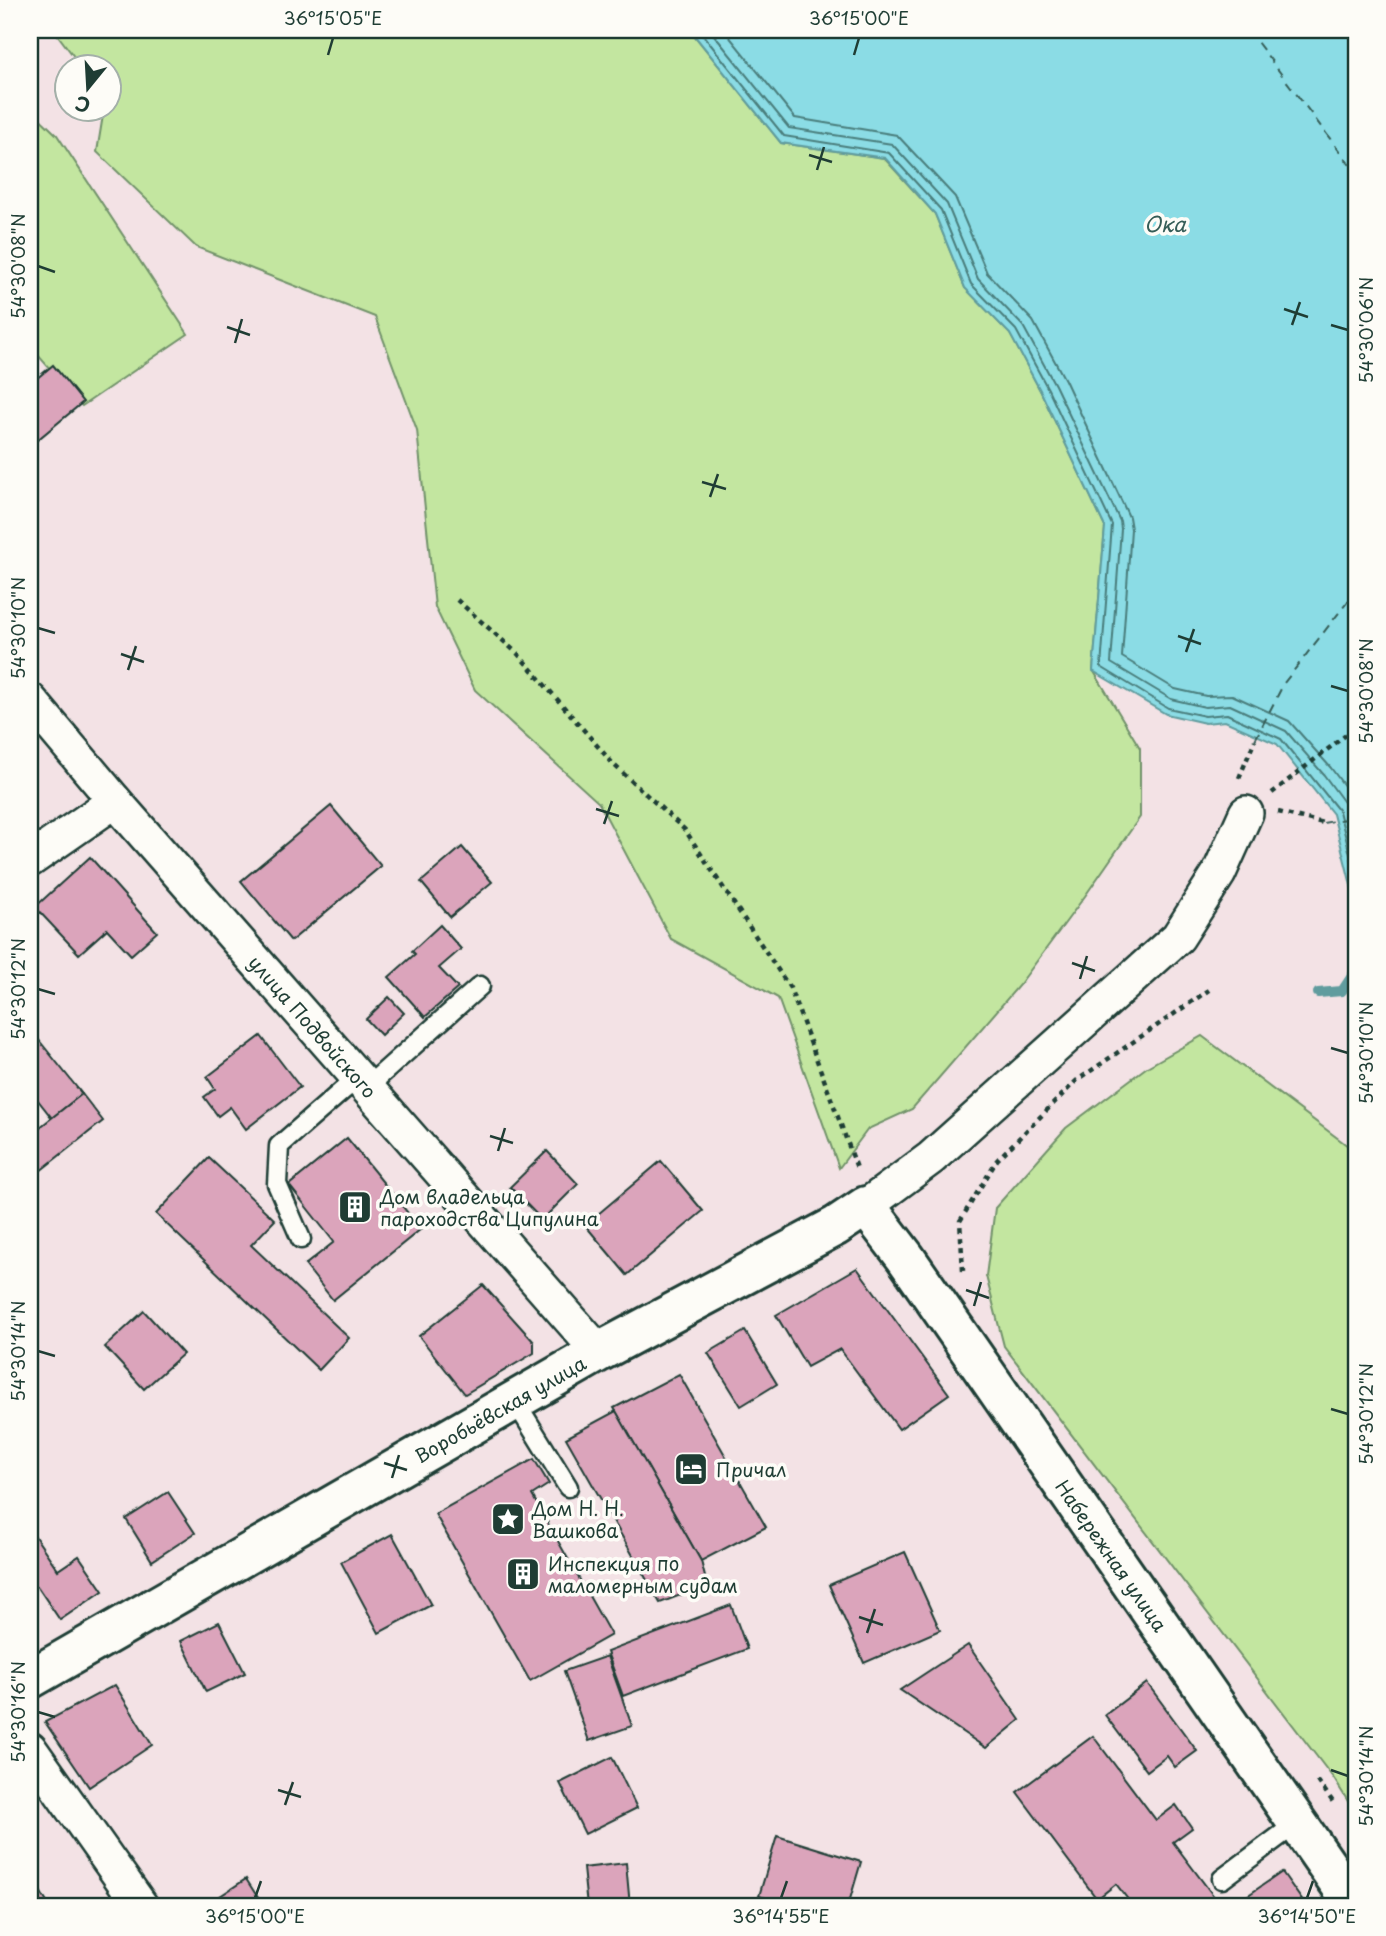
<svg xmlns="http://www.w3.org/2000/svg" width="1386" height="1936" viewBox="0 0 1386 1936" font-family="'Playpen Sans',sans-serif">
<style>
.green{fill:#c3e6a0;stroke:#71926a;stroke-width:2}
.water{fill:#8bdce5;stroke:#609c9e;stroke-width:2}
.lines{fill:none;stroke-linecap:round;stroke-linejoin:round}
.shore{stroke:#4a7d7b;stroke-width:2}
.stream{stroke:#609c9e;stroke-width:10}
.ferry{stroke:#355d57;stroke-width:2;stroke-dasharray:9 7;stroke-linecap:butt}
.building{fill:#dba4bb;stroke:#1f3d34;stroke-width:2}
.lane-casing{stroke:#1f3d34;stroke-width:23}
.street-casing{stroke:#1f3d34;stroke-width:38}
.secondary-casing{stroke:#1f3d34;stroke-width:44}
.path{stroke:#1f3d34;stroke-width:4.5;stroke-dasharray:5 5;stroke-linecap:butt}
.lane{stroke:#fdfcf7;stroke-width:18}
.street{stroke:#fdfcf7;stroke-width:33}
.secondary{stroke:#fdfcf7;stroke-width:38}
.ticks{fill:none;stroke:#1f3d34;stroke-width:2.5}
.labels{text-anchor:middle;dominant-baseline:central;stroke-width:7;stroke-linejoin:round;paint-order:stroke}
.street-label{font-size:19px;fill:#1f3d34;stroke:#fdfcf7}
.poi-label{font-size:19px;fill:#1f3d34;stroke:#fdfcf7;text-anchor:start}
.water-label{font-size:21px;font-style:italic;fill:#355d57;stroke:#fdfcf7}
.neatline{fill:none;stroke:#1f3d34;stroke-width:2.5}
.ticks-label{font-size:18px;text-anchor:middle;fill:#1f3d34}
</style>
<rect width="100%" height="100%" fill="#f3e2e5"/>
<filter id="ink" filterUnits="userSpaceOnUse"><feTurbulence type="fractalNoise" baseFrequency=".0143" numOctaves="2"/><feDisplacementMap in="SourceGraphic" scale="14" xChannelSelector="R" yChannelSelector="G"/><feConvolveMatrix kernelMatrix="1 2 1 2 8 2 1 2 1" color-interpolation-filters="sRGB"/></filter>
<g filter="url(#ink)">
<g class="green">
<polygon points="54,30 690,30 781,143 884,158 935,214 965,288 1010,334 1041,392 1105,527 1093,670 1140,748 1140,817 1085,896 1020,984 912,1109 868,1129 839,1168 778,998 671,939 599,803 475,690 435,607 417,430 375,317 196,247 97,152 104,109 108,108 108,66 81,66"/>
<polygon points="30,109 57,135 188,334 82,406 30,346"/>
<polygon points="1202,1036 1356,1152 1356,1814 1334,1779 1004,1346 986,1276 995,1208 1066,1128 1147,1067"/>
</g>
<polygon class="water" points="690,30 1356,30 1356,905 1333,814 1277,744 1225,721 1205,723 1166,714 1093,671 1105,527 1041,392 1010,334 965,288 935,214 885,158 781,143"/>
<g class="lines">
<g class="shore">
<polyline points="699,30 784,136 889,153 941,210 971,284 1016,330 1048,389 1112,525 1101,667 1168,708 1205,716 1227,714 1281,739 1339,811 1356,878"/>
<polyline points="710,30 789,128 892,144 947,204 978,279 1023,326 1055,385 1120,521 1121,529 1111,663 1171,699 1205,707 1230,705 1286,731 1324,775 1346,805 1356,842"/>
<polyline points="724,30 795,118 897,135 955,197 987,273 1033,321 1065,380 1129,517 1131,529 1122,657 1175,689 1206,696 1232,695 1289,721 1331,768 1356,802"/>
</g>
<polyline class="stream" points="1318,993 1342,991 1356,970"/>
<g class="ferry">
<polyline points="1248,30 1356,173"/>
<polyline points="1255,740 1284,683 1356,591"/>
<polyline points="1323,823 1356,817"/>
</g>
</g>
<g class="building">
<polygon points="53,365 83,402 30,446 30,384"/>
<polygon points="331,806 381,866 291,941 241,881"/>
<polygon points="462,847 492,882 450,917 421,882"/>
<polygon points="90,857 157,932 131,955 107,929 79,954 35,907"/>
<polygon points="440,925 461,949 439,968 458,988 425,1017 389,977 415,954 412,951"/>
<polygon points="389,997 404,1013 381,1035 366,1019"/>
<polygon points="30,1029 82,1094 52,1118 30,1090"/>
<polygon points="261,1036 300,1087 246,1129 230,1107 218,1116 204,1097 215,1089 207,1077"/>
<polygon points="82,1094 103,1121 30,1179 30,1135"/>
<polygon points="347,1138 421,1229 333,1300 305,1265 334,1242 289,1185"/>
<polygon points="547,1151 578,1184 542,1220 510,1187"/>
<polygon points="209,1158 275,1220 251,1245 349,1338 319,1370 156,1214"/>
<polygon points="661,1161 703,1211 627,1275 585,1225"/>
<polygon points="857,1268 949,1394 899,1429 840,1349 807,1367 776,1315"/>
<polygon points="483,1285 534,1342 534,1353 465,1394 419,1336"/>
<polygon points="144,1311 183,1354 144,1389 105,1347"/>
<polygon points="745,1331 777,1384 741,1406 708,1353"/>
<polygon points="679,1374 766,1527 701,1561 614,1408"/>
<polygon points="616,1411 701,1561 707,1585 660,1603 566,1438"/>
<polygon points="534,1459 549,1484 532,1495 611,1635 530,1681 435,1514"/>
<polygon points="168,1492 195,1533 152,1561 126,1519"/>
<polygon points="30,1529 58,1570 79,1556 103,1591 60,1620 37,1586 30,1591"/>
<polygon points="392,1534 431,1605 379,1633 341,1562"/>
<polygon points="905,1552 940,1630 864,1663 829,1585"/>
<polygon points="731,1605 747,1649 623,1696 607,1652"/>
<polygon points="219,1622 245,1673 206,1692 181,1641"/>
<polygon points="968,1645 1020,1720 986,1748 900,1690"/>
<polygon points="607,1656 632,1726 589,1741 564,1671"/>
<polygon points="1147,1683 1197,1751 1175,1767 1167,1756 1147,1771 1105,1715"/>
<polygon points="115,1685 152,1745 89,1787 45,1722"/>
<polygon points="1093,1736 1156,1820 1176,1805 1192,1828 1173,1842 1221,1906 1133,1906 1116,1884 1097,1899 1017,1792"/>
<polygon points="612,1757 637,1808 585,1834 560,1783"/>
<polygon points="777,1836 861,1862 848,1906 792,1906 759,1896"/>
<polygon points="626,1863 630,1906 587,1906 583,1868"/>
<polygon points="1282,1872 1306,1906 1250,1906 1244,1898"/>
<polygon points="30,1874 49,1906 30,1906"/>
<polygon points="246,1879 262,1904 258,1906 205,1906"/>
</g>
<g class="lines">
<g class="lane-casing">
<g id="lane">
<polyline points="366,1088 480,986"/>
<polyline points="301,1239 277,1184 279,1146 357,1078"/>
<polyline points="515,1401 568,1487"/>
<polyline points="1222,1879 1297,1823"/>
</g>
</g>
<g class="street-casing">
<g id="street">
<path id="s1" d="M30,700L115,801L599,1352"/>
<polyline points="30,860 115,801"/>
<polyline points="866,1206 931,1158 1178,937 1219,873 1246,813"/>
<polyline points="30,1749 141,1906"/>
</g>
</g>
<g class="secondary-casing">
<g id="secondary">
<path id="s2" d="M30,1679L599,1352L836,1226L866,1206L905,1257L1355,1906"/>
</g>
</g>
<g class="path">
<polyline points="457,600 518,654 614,765 685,830 790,988 857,1168"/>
<polyline points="1239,778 1255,740"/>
<polyline points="1272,793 1356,727"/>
<polyline points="1278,812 1323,823"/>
<polyline points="963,1271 960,1221 997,1160 1076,1081 1209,990"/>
<polyline points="1318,1781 1333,1802"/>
</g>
<use href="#lane" class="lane"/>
<use href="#street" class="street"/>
<use href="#secondary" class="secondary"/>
</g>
</g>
<path class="ticks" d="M328,55L333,38M854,55L859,38M809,155L832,162M817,170L824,147M38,266L55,272M1284,309L1308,317M1292,325L1300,302M1331,325L1348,330M227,327L250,335M235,343L242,319M702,482L726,489M710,497L718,474M38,628L55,633M1178,636L1201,644M1186,652L1194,629M121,654L144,662M128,670L136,646M1331,686L1348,691M596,809L619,816M604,824L612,801M1072,963L1095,971M1080,979L1087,956M38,989L55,994M1331,1048L1348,1053M490,1136L513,1143M498,1151L505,1128M966,1290L989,1298M974,1306L981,1282M38,1351L55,1356M1331,1409L1348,1414M384,1463L407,1470M392,1478L399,1455M859,1617L883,1625M867,1633L875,1609M38,1712L55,1717M1331,1770L1348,1776M278,1790L301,1797M285,1805L293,1782M255,1898L261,1881M781,1898L787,1881M1307,1898L1313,1881"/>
<defs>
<g id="building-square" transform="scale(1.75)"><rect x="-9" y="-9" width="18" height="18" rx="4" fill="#1f3d34" stroke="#fdfcf7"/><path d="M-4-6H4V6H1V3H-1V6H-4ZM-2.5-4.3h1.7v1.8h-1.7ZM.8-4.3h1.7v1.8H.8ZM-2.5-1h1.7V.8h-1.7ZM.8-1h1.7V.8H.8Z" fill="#fff"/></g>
<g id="hotel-square" transform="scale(1.75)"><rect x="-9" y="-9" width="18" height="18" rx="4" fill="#1f3d34" stroke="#fdfcf7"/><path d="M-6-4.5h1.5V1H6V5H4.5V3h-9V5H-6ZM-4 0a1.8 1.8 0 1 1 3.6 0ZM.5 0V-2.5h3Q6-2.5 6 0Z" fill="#fff"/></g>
<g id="sight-square" transform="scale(1.75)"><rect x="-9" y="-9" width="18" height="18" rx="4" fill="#1f3d34" stroke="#fdfcf7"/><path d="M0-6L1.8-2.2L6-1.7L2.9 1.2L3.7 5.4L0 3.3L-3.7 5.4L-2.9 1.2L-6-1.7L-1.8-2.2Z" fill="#fff"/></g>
</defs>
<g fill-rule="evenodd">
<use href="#building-square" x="355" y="1207"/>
<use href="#hotel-square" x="691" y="1469"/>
<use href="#sight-square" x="508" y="1519"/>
<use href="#building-square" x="523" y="1574"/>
</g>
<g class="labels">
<g class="street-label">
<text stroke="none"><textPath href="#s1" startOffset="432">улица Подвойского</textPath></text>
<text stroke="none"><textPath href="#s2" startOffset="542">Воробьёвская улица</textPath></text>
<text stroke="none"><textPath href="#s2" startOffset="1388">Набережная улица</textPath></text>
</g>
<g class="poi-label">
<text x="380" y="1196">Дом владельца<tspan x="380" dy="22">пароходства Ципулина</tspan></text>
<text x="716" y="1469">Причал</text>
<text x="532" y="1508">Дом Н. Н.<tspan x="532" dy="22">Вашкова</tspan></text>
<text x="548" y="1563">Инспекция по<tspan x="548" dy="22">маломерным судам</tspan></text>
</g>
<g class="water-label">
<text x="1165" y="223">Ока</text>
</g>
</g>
<rect width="1386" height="1936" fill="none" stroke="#fdfcf7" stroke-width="77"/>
<g transform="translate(88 88) rotate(198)"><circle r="33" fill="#fdfcf7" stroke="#a4b0a9" stroke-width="2"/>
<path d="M0-5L12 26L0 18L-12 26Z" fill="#1f3d34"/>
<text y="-10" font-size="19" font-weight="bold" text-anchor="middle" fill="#1f3d34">С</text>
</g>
<rect x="38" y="38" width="1310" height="1860" class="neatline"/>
<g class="ticks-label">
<text x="333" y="25">36°15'05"E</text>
<text x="859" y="25">36°15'00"E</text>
<text transform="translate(19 266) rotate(-90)" y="6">54°30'08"N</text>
<text transform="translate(1367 330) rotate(-90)" y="6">54°30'06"N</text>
<text transform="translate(19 628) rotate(-90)" y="6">54°30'10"N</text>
<text transform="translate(1367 691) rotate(-90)" y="6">54°30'08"N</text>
<text transform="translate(19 989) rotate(-90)" y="6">54°30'12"N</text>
<text transform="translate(1367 1053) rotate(-90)" y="6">54°30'10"N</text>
<text transform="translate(19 1351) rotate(-90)" y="6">54°30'14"N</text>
<text transform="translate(1367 1414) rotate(-90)" y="6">54°30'12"N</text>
<text transform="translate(19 1712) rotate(-90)" y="6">54°30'16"N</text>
<text transform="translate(1367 1776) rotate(-90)" y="6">54°30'14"N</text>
<text x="255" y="1923">36°15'00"E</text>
<text x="781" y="1923">36°14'55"E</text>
<text x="1307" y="1923">36°14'50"E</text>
</g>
</svg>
